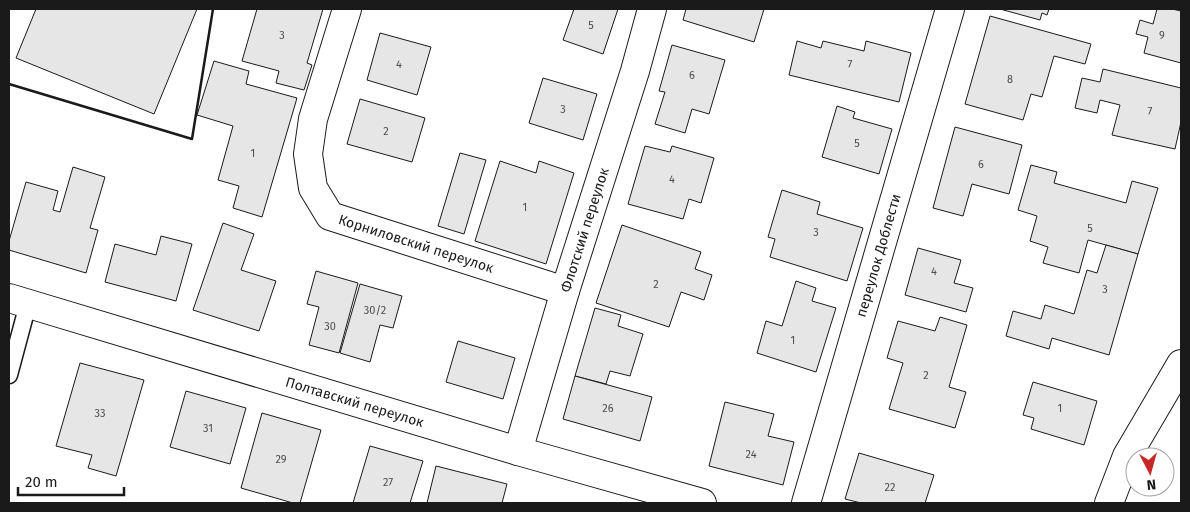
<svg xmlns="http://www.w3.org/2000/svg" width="1190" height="512" viewBox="0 0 1190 512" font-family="'Fira Sans',sans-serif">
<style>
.building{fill:#e6e6e6;stroke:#1a1a1a}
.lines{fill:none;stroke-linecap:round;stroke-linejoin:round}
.service-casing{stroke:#1a1a1a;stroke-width:19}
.minor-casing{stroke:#1a1a1a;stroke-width:30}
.service{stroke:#fff;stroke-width:16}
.minor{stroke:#fff;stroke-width:28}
.wall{stroke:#1a1a1a;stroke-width:2.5}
.labels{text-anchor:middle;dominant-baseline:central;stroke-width:4;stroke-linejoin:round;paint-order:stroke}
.number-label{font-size:11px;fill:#4d4d4d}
.street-label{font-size:14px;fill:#1a1a1a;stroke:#fff}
</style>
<rect width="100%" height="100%" fill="#fff"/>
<g class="building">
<polygon points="36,9 197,9 154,114 16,58"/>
<polygon points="257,9 323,9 307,63 312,65 304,90 276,83 279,71 242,61"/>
<polygon points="574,9 618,9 603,54 563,40"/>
<polygon points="686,9 764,9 754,42 683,20"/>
<polygon points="1000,9 1049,9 1047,15 1042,13 1040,20"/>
<polygon points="1157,9 1172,9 1181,11 1181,63 1144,53 1148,37 1136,34 1140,20 1153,24"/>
<polygon points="990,16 1091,44 1085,64 1054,56 1042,97 1031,94 1023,120 965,104"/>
<polygon points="380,33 431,47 417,95 367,80"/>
<polygon points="797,41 821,48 823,41 864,51 866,41 911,53 899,102 789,75"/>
<polygon points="672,45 725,60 709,114 692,109 685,133 655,124 665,92 659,91"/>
<polygon points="214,61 249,71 246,84 297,98 262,217 233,208 239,186 218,180 233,126 197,115"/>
<polygon points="1103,69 1181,88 1181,122 1175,149 1112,135 1120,105 1100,100 1097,113 1075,108 1082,78 1100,82"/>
<polygon points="543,78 597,94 583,140 529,123"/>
<polygon points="360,99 425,118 412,162 347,144"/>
<polygon points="837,106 855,112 853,118 892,129 879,174 822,157"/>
<polygon points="955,127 1022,145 1009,194 972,184 963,216 933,208"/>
<polygon points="645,146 670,152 672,146 714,158 701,203 689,199 683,219 628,204"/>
<polygon points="460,153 486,160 464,234 438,226"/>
<polygon points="500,161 536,173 539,161 574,173 546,264 475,241"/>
<polygon points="1031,165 1057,172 1054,183 1126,203 1132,181 1158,188 1138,254 1088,240 1079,273 1043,263 1048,247 1030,241 1037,216 1018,210"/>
<polygon points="73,167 105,177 90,228 98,230 86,273 9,250 9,241 26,182 58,191 53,210 60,212"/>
<polygon points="782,190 820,202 817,214 863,228 847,281 770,257 775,239 768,237"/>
<polygon points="223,223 254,234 241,270 276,281 259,331 193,310"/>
<polygon points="622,225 701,252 695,269 712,275 704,300 681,292 669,327 596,303"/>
<polygon points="161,236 192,244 176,301 105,282 115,244 156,255"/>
<polygon points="1106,245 1138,254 1109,355 1052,338 1049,349 1006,336 1013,311 1041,319 1045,305 1074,314 1087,270 1097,273"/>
<polygon points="918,248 961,260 954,283 973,288 966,312 905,295"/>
<polygon points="316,271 358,283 339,353 309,345 319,307 307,304"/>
<polygon points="796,281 816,288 812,301 836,308 816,372 757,353 766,321 782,326"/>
<polygon points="360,284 402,296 393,328 380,325 370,362 340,353"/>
<polygon points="595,308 621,315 618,326 643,334 630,376 610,371 606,384 575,376"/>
<polygon points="940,317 967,325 949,387 966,392 955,428 889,409 903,363 887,358 898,321 935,331"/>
<polygon points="458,341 515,358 503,399 446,382"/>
<polygon points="80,363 144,380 116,476 88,468 92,455 56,446"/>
<polygon points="575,376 652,397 640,441 563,419"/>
<polygon points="1033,382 1097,401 1084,445 1031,429 1034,418 1023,415"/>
<polygon points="186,391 246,408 230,464 170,447"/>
<polygon points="725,402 774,414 768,436 794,442 783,485 709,466"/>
<polygon points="262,413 321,430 300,503 293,503 241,488"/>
<polygon points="370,446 423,461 410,503 353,503"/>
<polygon points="859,453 934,475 925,503 861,503 845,499"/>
<polygon points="436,466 507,484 502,503 427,503"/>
</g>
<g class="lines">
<g class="service-casing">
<polyline id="service" points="9,375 28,304"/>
</g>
<g class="minor-casing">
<g id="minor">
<path id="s1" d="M347,9L313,119L308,154L313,188L330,216L565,291"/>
<path id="s2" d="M9,298L518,451L702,503"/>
<path id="s3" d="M518,451L565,291L635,71L652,9"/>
<path id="s4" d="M806,503L950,9"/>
<polyline points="1109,503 1127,456 1181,364"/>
</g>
</g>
<use href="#service" class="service"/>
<use href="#minor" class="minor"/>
<polyline class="wall" points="9,84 192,139 213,9"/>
</g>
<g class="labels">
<g class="number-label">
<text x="591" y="25">5</text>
<text x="282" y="35">3</text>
<text x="1162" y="35">9</text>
<text x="399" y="64">4</text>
<text x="850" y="64">7</text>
<text x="692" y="75">6</text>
<text x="1010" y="79">8</text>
<text x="563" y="109">3</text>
<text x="1150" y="111">7</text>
<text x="386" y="131">2</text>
<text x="857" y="143">5</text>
<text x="253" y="153">1</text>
<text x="981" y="164">6</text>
<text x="672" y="179">4</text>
<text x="525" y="207">1</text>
<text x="1090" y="228">5</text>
<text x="816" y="232">3</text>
<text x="934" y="271">4</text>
<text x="656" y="284">2</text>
<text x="1105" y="289">3</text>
<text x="375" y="310">30/2</text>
<text x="330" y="326">30</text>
<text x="793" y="340">1</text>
<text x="926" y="375">2</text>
<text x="608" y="408">26</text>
<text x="1060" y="408">1</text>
<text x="100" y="413">33</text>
<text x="208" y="428">31</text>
<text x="751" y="454">24</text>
<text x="281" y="459">29</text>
<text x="388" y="482">27</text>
<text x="890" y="487">22</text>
</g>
<g class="street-label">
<text stroke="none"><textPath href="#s3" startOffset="231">Флотский переулок</textPath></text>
<text stroke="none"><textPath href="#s1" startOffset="308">Корниловский переулок</textPath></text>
<text stroke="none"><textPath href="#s4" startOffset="258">переулок Доблести</textPath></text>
<text stroke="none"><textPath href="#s2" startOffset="361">Полтавский переулок</textPath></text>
</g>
</g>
<rect width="1190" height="512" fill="none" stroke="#1a1a1a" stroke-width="20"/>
<g transform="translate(1150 472) rotate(174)"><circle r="24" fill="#ffffff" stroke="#a3a3a3"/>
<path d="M0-4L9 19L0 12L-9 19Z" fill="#c62828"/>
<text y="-8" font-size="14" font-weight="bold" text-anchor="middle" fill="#1a1a1a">N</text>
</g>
<path d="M18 487v8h106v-8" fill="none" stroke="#1a1a1a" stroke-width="2.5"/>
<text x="25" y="487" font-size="15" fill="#1a1a1a" stroke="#ffffff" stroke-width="4" paint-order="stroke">20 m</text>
</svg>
